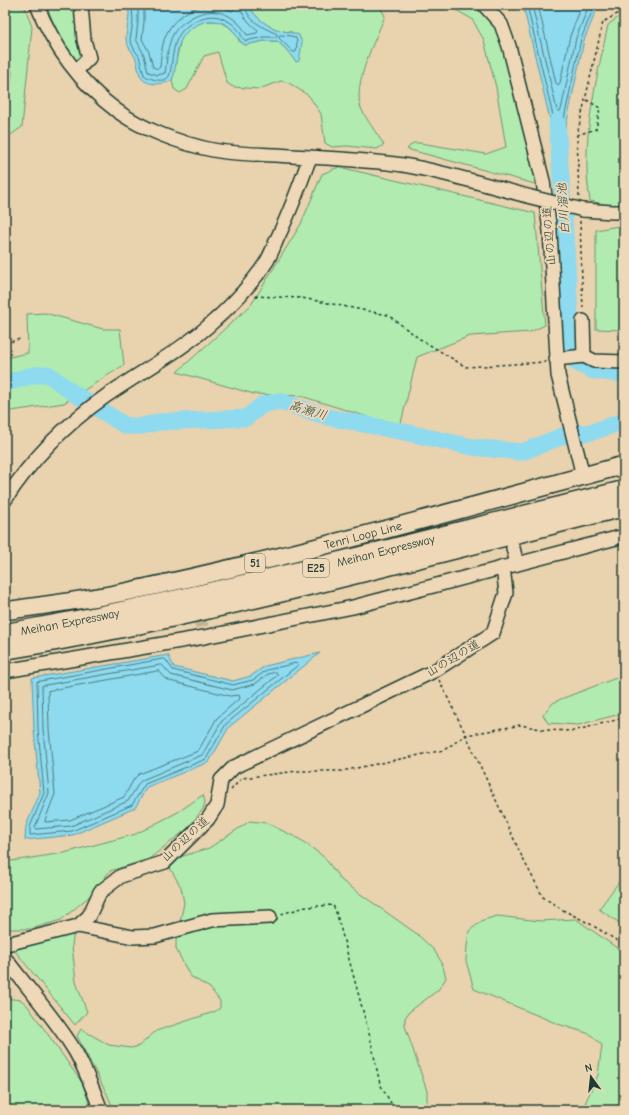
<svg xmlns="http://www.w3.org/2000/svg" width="629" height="1115" viewBox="0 0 629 1115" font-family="'Comic Neue','Klee One',sans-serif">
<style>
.green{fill:#b1ebaf;stroke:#689472}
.water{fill:#8edaef;stroke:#629ba4}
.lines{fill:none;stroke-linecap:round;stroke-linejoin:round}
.shore{stroke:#4b7c7f;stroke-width:1}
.river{stroke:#8edaef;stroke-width:17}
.minor-tunnel{stroke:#c1b496;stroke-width:13;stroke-dasharray:13 6;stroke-linecap:butt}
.minor-casing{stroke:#1f3d34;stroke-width:16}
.major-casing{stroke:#1f3d34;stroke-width:20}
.highway-casing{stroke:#1f3d34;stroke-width:23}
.path{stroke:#1f3d34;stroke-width:1.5;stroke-dasharray:3 3;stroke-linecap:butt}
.minor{stroke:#efd8b7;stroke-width:13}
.major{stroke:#efd8b7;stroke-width:17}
.highway{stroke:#efd8b7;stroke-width:20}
.minor-bridge-casing{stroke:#1f3d34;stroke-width:16;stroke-linecap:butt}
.minor-bridge{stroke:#efd8b7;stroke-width:13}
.labels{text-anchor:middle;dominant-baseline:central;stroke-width:3.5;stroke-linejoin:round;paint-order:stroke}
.shield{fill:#efd8b7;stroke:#5d6c5b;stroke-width:1}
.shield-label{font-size:11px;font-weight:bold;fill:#1f3d34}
.street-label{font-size:12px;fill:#1f3d34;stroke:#efd8b7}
.water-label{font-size:13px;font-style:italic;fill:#2a4d47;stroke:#efd8b7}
</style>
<rect width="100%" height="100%" fill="#e9d2ae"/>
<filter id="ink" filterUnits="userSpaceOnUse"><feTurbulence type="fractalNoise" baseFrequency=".025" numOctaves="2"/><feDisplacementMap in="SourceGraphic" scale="8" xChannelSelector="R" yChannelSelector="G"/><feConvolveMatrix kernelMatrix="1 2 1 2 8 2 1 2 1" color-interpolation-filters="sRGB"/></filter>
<g filter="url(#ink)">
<g class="green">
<polygon points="5,5 24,5 32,27 22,127 5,139 12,73 9,58 5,57"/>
<polygon points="46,5 75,5 81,56 76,64 58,34"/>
<path d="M248,5H379L385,16C376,38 352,85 361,108C365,118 378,135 384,145L377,149L347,146L332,147L325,143L321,114L309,96L289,83L281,81L259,89L233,87L227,83L218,52L204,56L187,89L180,93L174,89L172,80L181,38L186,31L197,24L205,21H217L228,26L236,34L239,41L245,45L264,41H277L286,49L296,62L292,32C271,31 259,22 248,5Z"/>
<polygon points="447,5 469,5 484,13 499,26 534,169 535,184 407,149 413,143 420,143 486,154 506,147 496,87 484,40 472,19"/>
<path d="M624,15V203L612,206L590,201C580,143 596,82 608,25L620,16Z"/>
<polygon points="339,167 535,213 545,325 530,332 470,336 417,357 400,427 301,396 254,394 177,372 251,305 301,224 322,174"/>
<polygon points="624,225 624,330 596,329 596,230"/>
<polygon points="45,313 103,329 120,329 124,365 64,403 5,412 5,358 28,353 27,314"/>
<polygon points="624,675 624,713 578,725 548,723 543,715 553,703 561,699"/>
<polygon points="203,795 205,802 203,809 188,828 149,859 110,871 91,895 61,920 31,929 5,929 5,862 64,853 136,834 178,812"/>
<polygon points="250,821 267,823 301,840 324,857 342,881 417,934 434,950 442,963 446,978 438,990 409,1012 405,1018 405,1026 427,1091 427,1110 114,1110 106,1092 77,1036 81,1029 109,1045 131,1048 139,1046 156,1031 214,1012 220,1008 220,1001 210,988 190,976 176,949 176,941 184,903 181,887 170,868 180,857 209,848"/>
<polygon points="624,875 624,926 599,909"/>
<polygon points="497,916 540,921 576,919 624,953 624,1110 582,1110 598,1075 602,1045 590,1034 558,1024 474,989 466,961 467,946 469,931 483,920"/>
<polygon points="74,931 72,946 76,982 87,1012 75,1025 15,951 15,945"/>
<polygon points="5,998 21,1000 27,1005 83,1084 91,1110 5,1110"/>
</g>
<g class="water">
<path d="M128,5H248C257,19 267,27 283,31C289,32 293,33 299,35L302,43L299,61L296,62L286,49L277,41H264L245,45C237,40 236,31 227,25C219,21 209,19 201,23C182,31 178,42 176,62C175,68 175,74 172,80C165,85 145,86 141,77C138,72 138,65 136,59C133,52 127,47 126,39C126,28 131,17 128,5Z"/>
<polygon points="523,5 607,5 596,11 584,40 562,145 556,145"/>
<polygon points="320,653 229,727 209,762 147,787 135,808 73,835 25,840 26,826 40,793 34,730 32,678 168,655 174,667 233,681 251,676 265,666"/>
</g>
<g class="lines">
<g class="shore">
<path d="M132,5L133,22L130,40L134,49L139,56L144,75C149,79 165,84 169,76C171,72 171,65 172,61C174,42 178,30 195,21C202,17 211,15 219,17C226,20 235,24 239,31C242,35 241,38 246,41L263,37H277V34C264,28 247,21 245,5"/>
<path d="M138,5V22L136,39L144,55L148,72L158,75L165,73C167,61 167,44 174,33C178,26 183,23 189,19C212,4 235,13 247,35L257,33L258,30C250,24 241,15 240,5"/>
<path d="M144,5V22L142,39L149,52L153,67L158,69L160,67C161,56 162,41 168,31C177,14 201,1 221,6C225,7 228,10 232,11L234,9V5"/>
<polyline points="527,5 557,133 559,135 561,133 581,39 593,9 599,5"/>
<polyline points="532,5 557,110 559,112 561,110 576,38 589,5"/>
<polyline points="538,5 556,83 558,85 560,83 570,36 582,5"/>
<polygon points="281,35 291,36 296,38 297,43 296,52 293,52 279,38 279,36"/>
<polygon points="164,659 166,660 173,670 233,685 253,680 267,670 296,663 298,665 226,724 206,759 145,784 132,805 72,831 30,835 30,827 44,793 38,729 37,682"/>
<polygon points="162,665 171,675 232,690 255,684 268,674 276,672 278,675 222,721 202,755 142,780 139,783 128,801 71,826 36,829 35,827 49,793 43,729 42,686"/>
<polygon points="159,671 165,678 170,681 230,696 239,695 240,698 217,718 198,751 139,774 134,779 124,797 70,820 45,822 45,820 55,794 49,729 48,691"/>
</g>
<g class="river">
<polyline points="557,122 566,247 572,349 577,363 594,371 624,374"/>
<polyline points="5,385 9,382 34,375 48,374 72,392 126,426 142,426 159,422 246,418 262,405 279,401 328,417 409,433 472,447 522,452 568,434 592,432 624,421"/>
</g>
<polyline class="minor-tunnel" points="191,577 204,637"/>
<g class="minor-casing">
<g id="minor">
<path d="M37,5C53,46 81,84 116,110C141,129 182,144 213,150C234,154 255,154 276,155C318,158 361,159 403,165C446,172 489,186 531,197"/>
<polyline points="484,5 501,24 509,46 543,181 550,231 558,375 583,476"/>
<polyline points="76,71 89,58 84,40 81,5"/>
<polyline points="583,210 613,212 624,212"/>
<polyline points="583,321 584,356"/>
<polyline points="556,359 584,356 594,361 624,362"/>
<path d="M5,500C31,460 66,424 106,396C142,371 183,350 215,320C232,305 255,280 267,261C271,254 274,246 277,239C290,212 300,185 310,157"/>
<polyline points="513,548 517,564"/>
<polyline points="5,671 204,637 353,607 624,536"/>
<polyline points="78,926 89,916 100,892 121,876 165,862 208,819 217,805 221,780 234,767 434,671 493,633 506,593 503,567"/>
<polyline points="5,943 11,943 78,926 133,937 155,936 212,920 270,917"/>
<path d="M5,958C28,989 55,1018 75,1051C86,1070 93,1090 101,1110"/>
</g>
</g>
<g class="major-casing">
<g id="major">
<path id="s1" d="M5,611C45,605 85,600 125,592C293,557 458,510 624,465"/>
</g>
</g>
<g class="highway-casing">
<g id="highway">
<path id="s2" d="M5,634C125,614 243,586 361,557C448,535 536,513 624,491"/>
<path d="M5,649C214,614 418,556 624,506"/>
</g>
</g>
<g class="path">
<polyline points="577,135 596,129 600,108 585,99"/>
<polyline points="579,197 577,135 603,22 624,10"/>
<polyline points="580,221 583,311"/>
<polyline points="255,296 302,298 388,315 420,339 466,367 546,362"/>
<polyline points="5,343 20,339"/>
<polyline points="439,680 466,735 523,859 543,897 563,910 592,925 624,945"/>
<polyline points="231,790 242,778 298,771 342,771 444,750 466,735 521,725 545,730 573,731 624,718"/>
<polyline points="281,914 306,907 333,905 337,915 370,1037 380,1084 395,1110"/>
</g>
<use href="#minor" class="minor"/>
<use href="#major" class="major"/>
<use href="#highway" class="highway"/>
<g class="minor-bridge-casing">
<polyline id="minor-bridge" points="531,197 583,210"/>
</g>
<use href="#minor-bridge" class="minor-bridge"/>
</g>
</g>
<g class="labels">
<g class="shield">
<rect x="245" y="554" width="20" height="18" rx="3"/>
<rect x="303" y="559" width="26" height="18" rx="3"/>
</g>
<g class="shield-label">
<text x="255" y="563">51</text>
<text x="316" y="568">E25</text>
</g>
<g class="street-label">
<text transform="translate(549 236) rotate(-95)">山の辺の道</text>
<text stroke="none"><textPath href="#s1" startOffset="366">Tenri Loop Line</textPath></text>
<text stroke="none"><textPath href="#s2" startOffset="390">Meihan Expressway</textPath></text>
<text stroke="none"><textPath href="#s2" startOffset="66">Meihan Expressway</textPath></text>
<text transform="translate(453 658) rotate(-31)">山の辺の道</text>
<text transform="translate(185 839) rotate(-43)">山の辺の道</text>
</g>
<g class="water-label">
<text transform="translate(563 209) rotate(-94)">白川溜池</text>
<text transform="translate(308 410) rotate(17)">高瀬川</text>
</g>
</g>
<rect width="629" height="1115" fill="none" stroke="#efd8b7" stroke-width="20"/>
<rect x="10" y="10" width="609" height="1095" fill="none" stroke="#1f3d34" stroke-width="1.5" filter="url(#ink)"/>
<g transform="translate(591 1077) rotate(345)" stroke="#efd8b7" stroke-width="3" paint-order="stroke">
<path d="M0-3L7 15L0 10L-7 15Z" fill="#1f3d34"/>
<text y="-6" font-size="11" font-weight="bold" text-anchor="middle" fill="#1f3d34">N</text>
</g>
</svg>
